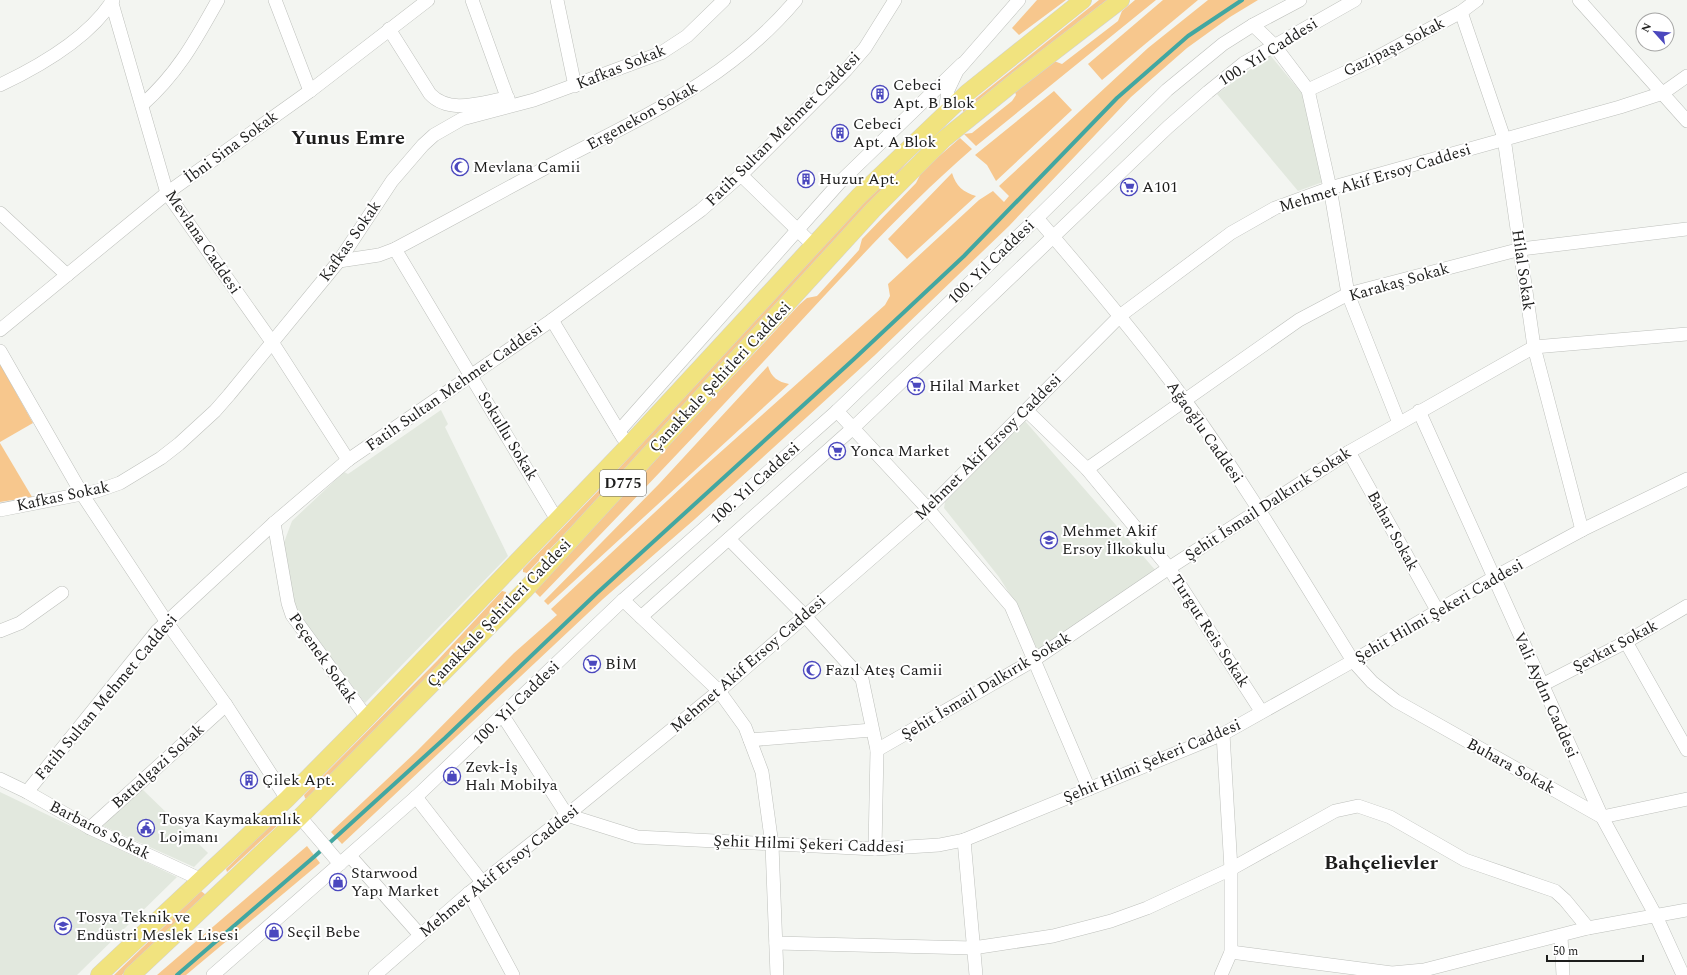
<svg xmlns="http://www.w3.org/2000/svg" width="1687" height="975" viewBox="0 0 1687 975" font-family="Spectral,serif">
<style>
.built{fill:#e2e8de}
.green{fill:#f7c78d}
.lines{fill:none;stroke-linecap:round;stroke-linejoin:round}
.stream{stroke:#42a7a1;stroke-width:4}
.minor-casing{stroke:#bec0bc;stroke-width:14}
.major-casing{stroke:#d2d2d2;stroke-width:18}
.minor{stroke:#fff;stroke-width:13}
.major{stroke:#f1e37f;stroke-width:17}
.labels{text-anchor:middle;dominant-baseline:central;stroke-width:4;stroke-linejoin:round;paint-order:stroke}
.shield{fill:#fff;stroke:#616160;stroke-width:1}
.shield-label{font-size:15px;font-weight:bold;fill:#1d1d1c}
.street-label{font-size:16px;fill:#1d1d1c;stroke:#fff}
.poi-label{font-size:16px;fill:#1d1d1c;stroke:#fff;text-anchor:start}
.district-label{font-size:20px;font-weight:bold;fill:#1d1d1c;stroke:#fff}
</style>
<rect width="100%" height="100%" fill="#f3f5f1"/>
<g class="built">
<polygon points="1270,55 1305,97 1323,182 1298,191 1217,94"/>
<polygon points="441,410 448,424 445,427 508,556 365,703 295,609 283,545 292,521 344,472 348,474"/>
<polygon points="1025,421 1157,572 1038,651 1018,607 999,577 944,508 945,502"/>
<polygon points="140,787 208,853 194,867 103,826"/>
<polygon points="0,792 177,877 77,975 0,975"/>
</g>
<g class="green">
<polygon points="1037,0 1066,0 1019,35 1012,28"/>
<polygon points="1099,0 1107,0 963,112 963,109"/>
<polygon points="1135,0 1156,0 976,146 964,134 972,133 1012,101 1016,95 1015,92 1054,61 1062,64 1118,21 1122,11"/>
<polygon points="1163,0 1198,0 1102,80 1088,64"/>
<polygon points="1208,0 1258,0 1230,17 1187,48 1131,97 1009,226 875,355 695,519 603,599 342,844 331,832 417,751 514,653 557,615 551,609 697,473 885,305 890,296 888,284 979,200 993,191 1004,202 1009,196 999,186 1148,48"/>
<polygon points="1054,91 1072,110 996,181 987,165 975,155"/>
<path d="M960,138L972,149C897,214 831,289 764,361C690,441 616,519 540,597L534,591L799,305L807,298L817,296L859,250L862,239L916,183L922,171Z"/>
<polygon points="916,153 600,497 527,573 523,572 523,569 598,491 871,195"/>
<path d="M952,173C956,186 963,192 976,196L907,259L888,239Z"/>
<polygon points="0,364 33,423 0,442"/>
<path d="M768,366C771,377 778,382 789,384L548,605L544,601L659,484Z"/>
<polygon points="0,443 32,497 0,502"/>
<polygon points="502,591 506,592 506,595 439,668 306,799 305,798 304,795 437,661"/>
<polygon points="275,821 279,824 227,872 226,869"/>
<polygon points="307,846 320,863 186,975 157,975"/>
<polygon points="201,891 206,895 122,975 114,975"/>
</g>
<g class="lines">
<polyline class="stream" points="177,975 315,856 445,738 596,594 854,359 964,256 1117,98 1188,36 1242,0"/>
<g class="minor-casing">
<g id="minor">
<polyline points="111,0 167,193 272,342 348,460"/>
<polyline points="275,0 310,91"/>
<polyline points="472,0 510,105"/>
<polyline points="557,0 575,86"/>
<polyline points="1579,0 1687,121"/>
<polyline points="1461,12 1504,138 1534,347 1582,530"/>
<polyline points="1253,25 1274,45 1308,90 1330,188 1348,294 1399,423"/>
<path d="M389,29L430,94C450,115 482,102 508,98"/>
<path d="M0,85C40,66 89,38 113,0"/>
<polyline points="1308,90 1372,60 1461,12 1477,0"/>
<path d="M142,105C178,73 195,41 218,0"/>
<polyline points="945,113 948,90 957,71 1019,0"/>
<polyline points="741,175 813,245"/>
<polyline points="0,213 67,275"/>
<path d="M1037,218C1088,277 1138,336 1184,399C1245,483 1298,573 1353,661L1372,682L1396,701L1602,817L1687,799"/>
<polyline points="395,249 557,520"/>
<path d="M339,261L379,255L395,249C452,219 509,187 566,157C653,112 731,77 796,0"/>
<polyline points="552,320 623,438"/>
<polyline points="0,330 167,193 310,91 428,0"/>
<polyline points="0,351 82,494 166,621 226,705 287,799"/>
<polyline points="837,411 928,509 1011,606 1089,789"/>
<polyline points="1027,411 1087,469 1169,568 1261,711"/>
<polyline points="1419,411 1602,817 1656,916 1683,975"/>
<polyline points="619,431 840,182 962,64"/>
<polyline points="1349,452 1437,610"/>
<polyline points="1087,469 1299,320 1348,294 1521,249 1687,229"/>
<polyline points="0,510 97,491 120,483 161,458 179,444 215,411 229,395 339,261 392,181 423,145 434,135 462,119 534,100 661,53 687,36 724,0"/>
<polyline points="274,523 288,603 292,615 367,718"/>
<polyline points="729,539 805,616 862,679 877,750 875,849"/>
<polyline points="623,600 719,691 745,727 762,772 772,845 777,975"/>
<polyline points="641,617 853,428 1168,127 1208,92 1244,63 1355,0"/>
<polyline points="0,631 20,623 62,593"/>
<polyline points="1626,642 1687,750"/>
<polyline points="1542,685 1626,642 1687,606"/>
<polyline points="503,716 567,815 637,837 875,849 939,845 964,840 1223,734 1353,661 1493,578 1582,530 1687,479"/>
<polyline points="750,740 872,730"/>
<polyline points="877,750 1034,660 1169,568 1349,452 1534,347 1687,334"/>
<polyline points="0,779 27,792 90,828 202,880"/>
<polyline points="27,792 157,631 274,523 348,460 552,320 701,210 741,175 846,70 865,48 895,0"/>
<polyline points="416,797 482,882"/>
<polyline points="300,817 340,864"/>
<polyline points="90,828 226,705"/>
<polyline points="964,840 976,975"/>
<polyline points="350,856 420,935"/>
<polyline points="469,893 513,975"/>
<polyline points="1561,936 1563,975"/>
<polyline points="776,943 973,948 1053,936 1111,921 1147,908 1231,869 1335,811 1358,806 1390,817 1465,860 1555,891 1565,900 1588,928"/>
<polyline points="1231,952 1392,973 1424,970 1588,928 1687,910"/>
<polyline points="213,975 416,797 623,600 837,411 1037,218 1167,90 1223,44 1253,25 1300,0"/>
<polyline points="375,975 469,893 567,815 719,691 928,509 1121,315 1231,233 1275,208 1330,188 1620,107 1663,93 1687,76"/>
<polyline points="1221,975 1231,952 1231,869 1223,734"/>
</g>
</g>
<g class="major-casing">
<g id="major">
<polyline points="99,975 287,799 367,718 628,446 858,197 967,93 1083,0"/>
<polyline points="132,975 300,817 525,590 873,210 944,139 1017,80 1121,0"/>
</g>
</g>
<use href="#minor" class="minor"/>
<use href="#major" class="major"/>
</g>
<defs>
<g id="building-ring" transform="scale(0.9)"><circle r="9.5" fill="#fff" stroke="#4b48be" stroke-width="1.5"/><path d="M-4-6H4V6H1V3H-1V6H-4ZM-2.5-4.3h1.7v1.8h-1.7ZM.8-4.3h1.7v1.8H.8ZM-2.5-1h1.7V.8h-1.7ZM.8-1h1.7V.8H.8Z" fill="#4b48be"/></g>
<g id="mosque-ring" transform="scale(0.9)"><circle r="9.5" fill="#fff" stroke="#4b48be" stroke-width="1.5"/><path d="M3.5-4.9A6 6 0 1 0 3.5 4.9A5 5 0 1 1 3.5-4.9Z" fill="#4b48be"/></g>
<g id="supermarket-ring" transform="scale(0.9)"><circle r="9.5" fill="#fff" stroke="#4b48be" stroke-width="1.5"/><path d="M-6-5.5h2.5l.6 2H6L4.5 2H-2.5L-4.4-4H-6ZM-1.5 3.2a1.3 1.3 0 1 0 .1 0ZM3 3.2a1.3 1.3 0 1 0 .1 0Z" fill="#4b48be"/></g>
<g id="school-ring" transform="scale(0.9)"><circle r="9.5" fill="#fff" stroke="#4b48be" stroke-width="1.5"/><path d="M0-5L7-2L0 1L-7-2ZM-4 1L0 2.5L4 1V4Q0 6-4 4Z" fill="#4b48be"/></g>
<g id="shop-ring" transform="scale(0.9)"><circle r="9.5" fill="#fff" stroke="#4b48be" stroke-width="1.5"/><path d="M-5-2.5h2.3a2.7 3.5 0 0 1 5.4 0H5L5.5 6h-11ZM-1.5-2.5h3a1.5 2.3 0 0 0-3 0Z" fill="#4b48be"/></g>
<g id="civic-ring" transform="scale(0.9)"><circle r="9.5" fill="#fff" stroke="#4b48be" stroke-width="1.5"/><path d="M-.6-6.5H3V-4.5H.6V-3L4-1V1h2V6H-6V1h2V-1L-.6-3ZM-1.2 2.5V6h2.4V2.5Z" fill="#4b48be"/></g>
</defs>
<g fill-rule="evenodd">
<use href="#building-ring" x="880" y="94"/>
<use href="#building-ring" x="840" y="133"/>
<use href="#mosque-ring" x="460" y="167"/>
<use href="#building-ring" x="806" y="179"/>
<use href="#supermarket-ring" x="1129" y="187"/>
<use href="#supermarket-ring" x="916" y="386"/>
<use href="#supermarket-ring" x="837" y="451"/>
<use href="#school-ring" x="1049" y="540"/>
<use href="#supermarket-ring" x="592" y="664"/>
<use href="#mosque-ring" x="812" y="670"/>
<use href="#shop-ring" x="452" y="776"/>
<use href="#building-ring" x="249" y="780"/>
<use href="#civic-ring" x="146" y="828"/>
<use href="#shop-ring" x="338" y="882"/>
<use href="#school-ring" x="63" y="926"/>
<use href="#shop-ring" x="274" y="932"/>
</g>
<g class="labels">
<rect class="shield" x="600" y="470" width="46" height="26" rx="3"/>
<g class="shield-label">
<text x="623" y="483">D775</text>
</g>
<g class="street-label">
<text transform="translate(1394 47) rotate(-27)">Gazipaşa Sokak</text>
<text transform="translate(1268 52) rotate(-32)">100. Yıl Caddesi</text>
<text transform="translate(621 67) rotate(-22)">Kafkas Sokak</text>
<text transform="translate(642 116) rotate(-29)">Ergenekon Sokak</text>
<text transform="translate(783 129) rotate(-45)">Fatih Sultan Mehmet Caddesi</text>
<text transform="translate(231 147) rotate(-36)">İbni Sina Sokak</text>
<text transform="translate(1375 178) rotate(-17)">Mehmet Akif Ersoy Caddesi</text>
<text transform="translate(350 241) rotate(-55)">Kafkas Sokak</text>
<text transform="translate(203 242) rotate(56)">Mevlana Caddesi</text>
<text transform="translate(991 262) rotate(-44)">100. Yıl Caddesi</text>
<text transform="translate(1523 270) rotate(82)">Hilal Sokak</text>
<text transform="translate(1399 282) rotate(-16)">Karakaş Sokak</text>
<text transform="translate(720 377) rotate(-47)">Çanakkale Şehitleri Caddesi</text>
<text transform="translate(454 387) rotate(-35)">Fatih Sultan Mehmet Caddesi</text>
<text transform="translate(1205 432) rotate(55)">Ağaoğlu Caddesi</text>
<text transform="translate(508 436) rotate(59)">Sokullu Sokak</text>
<text transform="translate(988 447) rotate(-45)">Mehmet Akif Ersoy Caddesi</text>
<text transform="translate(755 483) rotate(-42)">100. Yıl Caddesi</text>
<text transform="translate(63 496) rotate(-12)">Kafkas Sokak</text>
<text transform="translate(1268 504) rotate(-33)">Şehit İsmail Dalkırık Sokak</text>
<text transform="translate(1393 531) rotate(61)">Bahar Sokak</text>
<text transform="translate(1439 611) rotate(-30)">Şehit Hilmi Şekeri Caddesi</text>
<text transform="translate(499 613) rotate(-46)">Çanakkale Şehitleri Caddesi</text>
<text transform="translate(1210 631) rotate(57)">Turgut Reis Sokak</text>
<text transform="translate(1615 646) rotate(-28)">Şevkat Sokak</text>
<text transform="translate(323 658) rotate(55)">Peçenek Sokak</text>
<text transform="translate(748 664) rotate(-41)">Mehmet Akif Ersoy Caddesi</text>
<text transform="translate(986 686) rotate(-31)">Şehit İsmail Dalkırık Sokak</text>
<text transform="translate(1546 695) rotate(66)">Vali Aydın Caddesi</text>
<text transform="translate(106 697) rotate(-50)">Fatih Sultan Mehmet Caddesi</text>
<text transform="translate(516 703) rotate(-44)">100. Yıl Caddesi</text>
<text transform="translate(1152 761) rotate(-23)">Şehit Hilmi Şekeri Caddesi</text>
<text transform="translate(158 766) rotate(-42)">Battalgazi Sokak</text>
<text transform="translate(1511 766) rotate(29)">Buhara Sokak</text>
<text transform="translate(100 830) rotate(27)">Barbaros Sokak</text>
<text transform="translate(809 844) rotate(2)">Şehit Hilmi Şekeri Caddesi</text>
<text transform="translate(499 871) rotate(-39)">Mehmet Akif Ersoy Caddesi</text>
</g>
<g class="poi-label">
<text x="893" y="85">Cebeci<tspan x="893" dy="18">Apt. B Blok</tspan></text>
<text x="853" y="124">Cebeci<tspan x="853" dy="18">Apt. A Blok</tspan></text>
<text x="473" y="167">Mevlana Camii</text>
<text x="819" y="179">Huzur Apt.</text>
<text x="1142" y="187">A101</text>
<text x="929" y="386">Hilal Market</text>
<text x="850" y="451">Yonca Market</text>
<text x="1062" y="531">Mehmet Akif<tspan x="1062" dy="18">Ersoy İlkokulu</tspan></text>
<text x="605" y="664">BİM</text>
<text x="825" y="670">Fazıl Ateş Camii</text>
<text x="465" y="767">Zevk-İş<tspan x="465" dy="18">Halı Mobilya</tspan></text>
<text x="262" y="780">Çilek Apt.</text>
<text x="159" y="819">Tosya Kaymakamlık<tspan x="159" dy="18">Lojmanı</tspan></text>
<text x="351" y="873">Starwood<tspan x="351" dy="18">Yapı Market</tspan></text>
<text x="76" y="917">Tosya Teknik ve<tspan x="76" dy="18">Endüstri Meslek Lisesi</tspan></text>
<text x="287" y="932">Seçil Bebe</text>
</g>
<g class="district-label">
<text x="348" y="138">Yunus Emre</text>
<text x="1381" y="863">Bahçelievler</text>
</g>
</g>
<g transform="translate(1655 32) rotate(297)"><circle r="19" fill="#ffffff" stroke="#a5a5a4"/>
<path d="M0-3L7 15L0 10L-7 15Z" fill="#4b48be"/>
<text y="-6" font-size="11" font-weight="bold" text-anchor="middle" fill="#1d1d1c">N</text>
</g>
<path d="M1547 955v6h96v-6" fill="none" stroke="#1d1d1c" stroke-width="2"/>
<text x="1553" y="955" font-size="12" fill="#1d1d1c" stroke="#ffffff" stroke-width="3" paint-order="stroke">50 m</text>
</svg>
